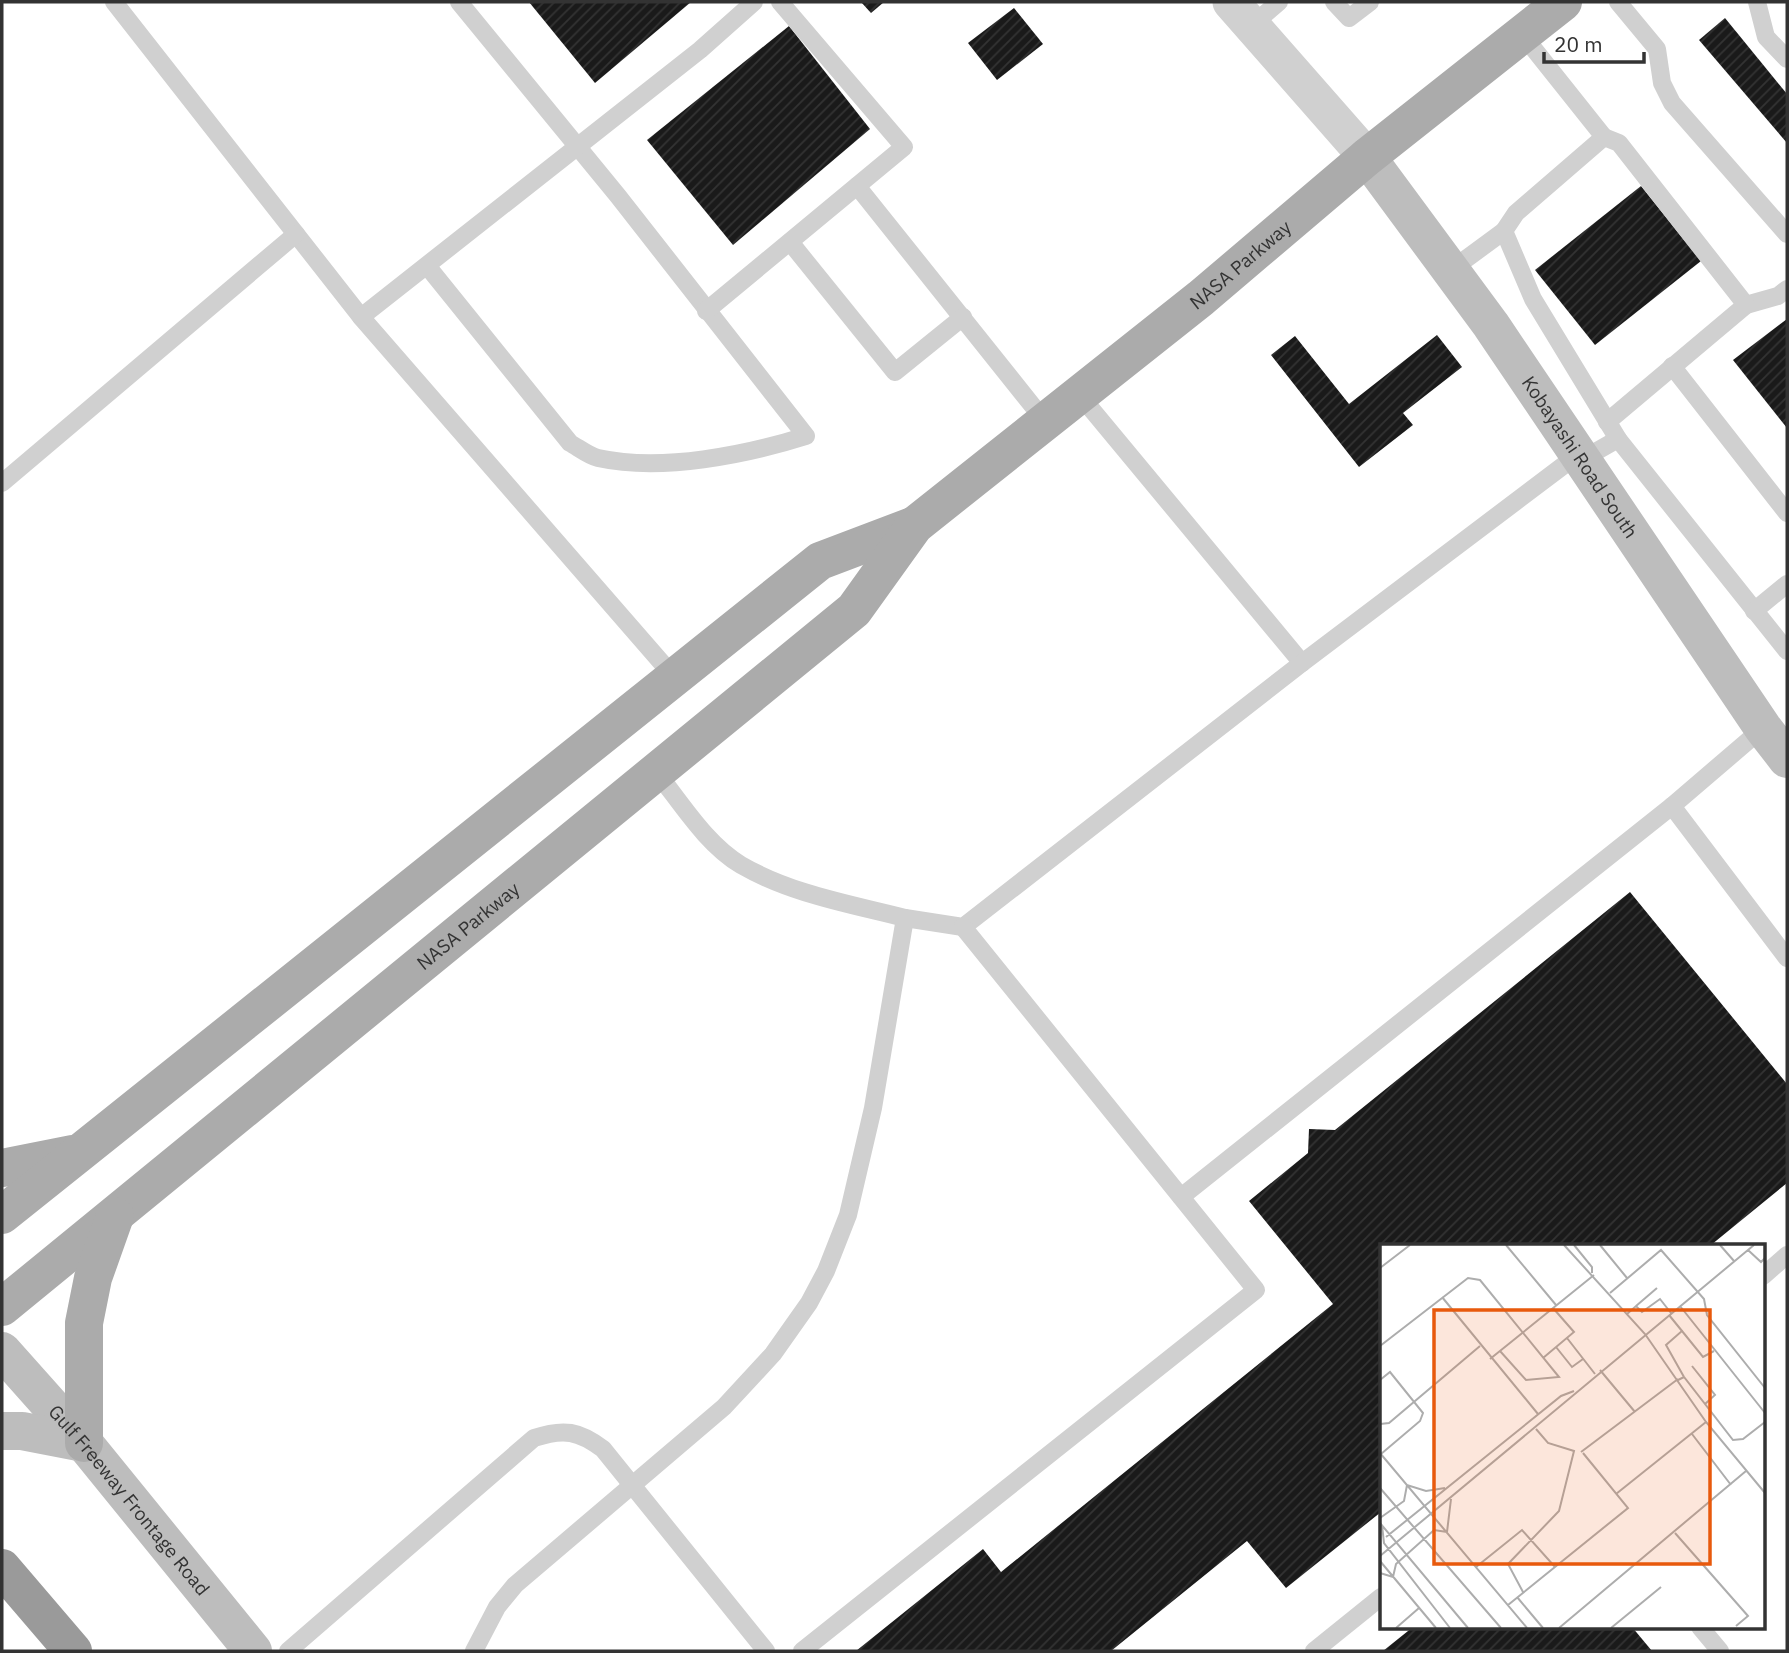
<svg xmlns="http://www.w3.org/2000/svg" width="1789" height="1653" viewBox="0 0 1789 1653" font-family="'IBM Plex Sans',sans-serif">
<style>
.building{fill:url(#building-hatch)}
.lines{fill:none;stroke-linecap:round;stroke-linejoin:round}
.lane{stroke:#d0d0d0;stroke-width:18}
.street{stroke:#d0d0d0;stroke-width:37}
.secondary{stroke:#bdbdbd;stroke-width:38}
.primary{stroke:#ababab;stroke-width:38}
.highway{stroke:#9a9a9a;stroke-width:38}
.labels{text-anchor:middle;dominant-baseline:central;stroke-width:7;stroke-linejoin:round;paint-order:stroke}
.street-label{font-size:19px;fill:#333;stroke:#fff}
.inset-road{fill:none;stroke:#adadad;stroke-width:2}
.view{fill:#e8590c;fill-opacity:0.15;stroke:#e8590c;stroke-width:3.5}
.inset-edge{fill:none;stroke:#333;stroke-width:3.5}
</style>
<defs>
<pattern id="building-hatch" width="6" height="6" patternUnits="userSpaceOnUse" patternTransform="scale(1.75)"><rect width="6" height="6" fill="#1a1a1a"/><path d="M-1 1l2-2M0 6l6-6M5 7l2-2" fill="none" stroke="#333"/></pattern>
</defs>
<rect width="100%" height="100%" fill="#fff"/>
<g class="building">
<polygon points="529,2 691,2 595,83"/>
<polygon points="861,2 884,2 871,13"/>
<polygon points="1014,8 1043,44 997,80 968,43"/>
<polygon points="1725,18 1787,94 1787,143 1699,40"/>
<polygon points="789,26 870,129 733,245 647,140"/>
<polygon points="1641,186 1701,261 1595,345 1535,270"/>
<polygon points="1787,319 1787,428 1733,360"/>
<polygon points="1437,335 1462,367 1403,413 1413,425 1359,467 1271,355 1295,336 1349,404"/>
<polygon points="1630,892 1787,1084 1787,1183 1711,1245 1381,1245 1381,1512 1286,1588 1247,1541 1111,1651 856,1651 983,1549 1001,1572 1333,1304 1249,1201 1308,1153 1309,1129 1335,1130"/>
<polygon points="1413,1627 1632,1627 1652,1651 1383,1651"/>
</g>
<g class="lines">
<g class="lane">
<polyline points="114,2 361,317 675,678"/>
<polyline points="1334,2 1349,18 1370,2"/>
<polyline points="1618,2 1657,49 1662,83 1672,103 1787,234"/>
<polyline points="1757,2 1766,37 1787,59"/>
<polyline points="1252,25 1279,2"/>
<polyline points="1522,34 1604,137 1516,213 1504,231 1533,299 1618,439"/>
<polyline points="1604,137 1619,143 1746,305 1778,296 1787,289"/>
<polyline points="857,186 1044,420"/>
<polyline points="790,242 895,372 963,317"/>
<path d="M428,267L570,443C579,448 589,456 598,458C662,472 746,455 806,436L618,196L459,2"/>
<polyline points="1451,270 1504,231"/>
<polyline points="706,311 904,147 780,2"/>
<polyline points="361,317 700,50 754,2"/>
<polyline points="1672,366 1787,513"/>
<polyline points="1078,393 1302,663"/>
<polyline points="1607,422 1746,305"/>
<polyline points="1583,459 1618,439 1787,651"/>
<polyline points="2,483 296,234"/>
<polyline points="1754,611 1787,584"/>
<polyline points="1672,806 1787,958"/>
<polyline points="905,918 963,927 1302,663 1580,453"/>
<polyline points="1181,1197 1672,806 1763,728"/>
<polyline points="1763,1276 1787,1255"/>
<polyline points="1700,1627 1720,1651"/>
<path d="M288,1651L534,1438C564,1428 579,1431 603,1449L766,1651"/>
<path d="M474,1651L497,1607L515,1585L724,1407L773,1354L809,1303L826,1271L848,1215L873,1108L905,918C850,904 791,894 741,865C706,844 682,804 657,773"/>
<polyline points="802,1651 1256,1290 963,927"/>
<polyline points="1314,1651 1381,1597"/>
</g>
<polyline class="street" points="1231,2 1367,157"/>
<g class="secondary">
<path id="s1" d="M1367,157L1491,325L1763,728L1787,759"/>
<path id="s2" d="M2,1351L84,1443L253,1651"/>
<polyline points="2,1431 22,1431 84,1443"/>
</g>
<g class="primary">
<polyline points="2,1168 73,1154"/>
<polyline points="2,1215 820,561 915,525"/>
<path id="s3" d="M2,1307L854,610L915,525L1201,298L1367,157L1563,2"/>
<polyline points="84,1443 84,1323 93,1278 115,1216"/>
</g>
<polyline class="highway" points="2,1568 73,1651"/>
</g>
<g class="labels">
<g class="street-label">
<text stroke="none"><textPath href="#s3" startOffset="1622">NASA Parkway</textPath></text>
<text stroke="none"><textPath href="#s1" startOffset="368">Kobayashi Road South</textPath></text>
<text stroke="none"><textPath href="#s3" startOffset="602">NASA Parkway</textPath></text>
<text stroke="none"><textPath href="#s2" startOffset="196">Gulf Freeway Frontage Road</textPath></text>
</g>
</g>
<g transform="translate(1380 1244)">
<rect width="385" height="385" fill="#fff"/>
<path class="inset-road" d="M126,1L176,61M184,1L265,90L326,178L385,249M194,1L212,23V29M220,1L247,34M340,1L354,17M368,6L381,18L385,14M0,24L30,1M230,49L281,6L324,55L327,71L385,144M62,53L158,170M256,62L277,44M300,62L385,169M247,70L256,62L262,68L280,55L291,69M289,71L302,87L286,101L304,133M302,87L323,113L334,107M187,94L215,130M0,102L88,34L100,36L179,133L146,136L120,107M176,103L192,123L203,115M163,114L194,88L173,64M110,115L214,31M312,122L335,151L325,160M220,126L255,168M0,136L10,128L43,169L40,177L1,210M298,136L304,133L353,196L363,195L385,178M0,180L9,179L100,102M312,190L351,241M201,208L298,135M0,209L147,384M0,244L121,384M236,250L326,178M0,274L24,257L27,241L46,247L65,244M0,279L88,384M2,281L4,299L70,384M67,288L71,255M295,289L368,372L356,382M6,293L181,152L194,147M0,312L374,1M0,317L56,384M96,323L142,286L175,323M0,329L13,333L16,320L54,286L67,288M143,348L128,320L179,267L194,207L168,199L156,185M137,353L163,384M128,361L248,264L203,209M16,384L39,364M179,384L366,227M231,384L281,343"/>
<path class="view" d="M54,66H330V320H54Z"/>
<rect width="385" height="385" class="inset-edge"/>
</g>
<rect width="1789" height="1653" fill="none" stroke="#333333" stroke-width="7"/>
<path d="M1544 52v10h100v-10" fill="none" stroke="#333333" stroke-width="3.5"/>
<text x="1554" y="52" font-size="21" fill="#333333" stroke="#ffffff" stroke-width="5" paint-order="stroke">20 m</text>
</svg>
